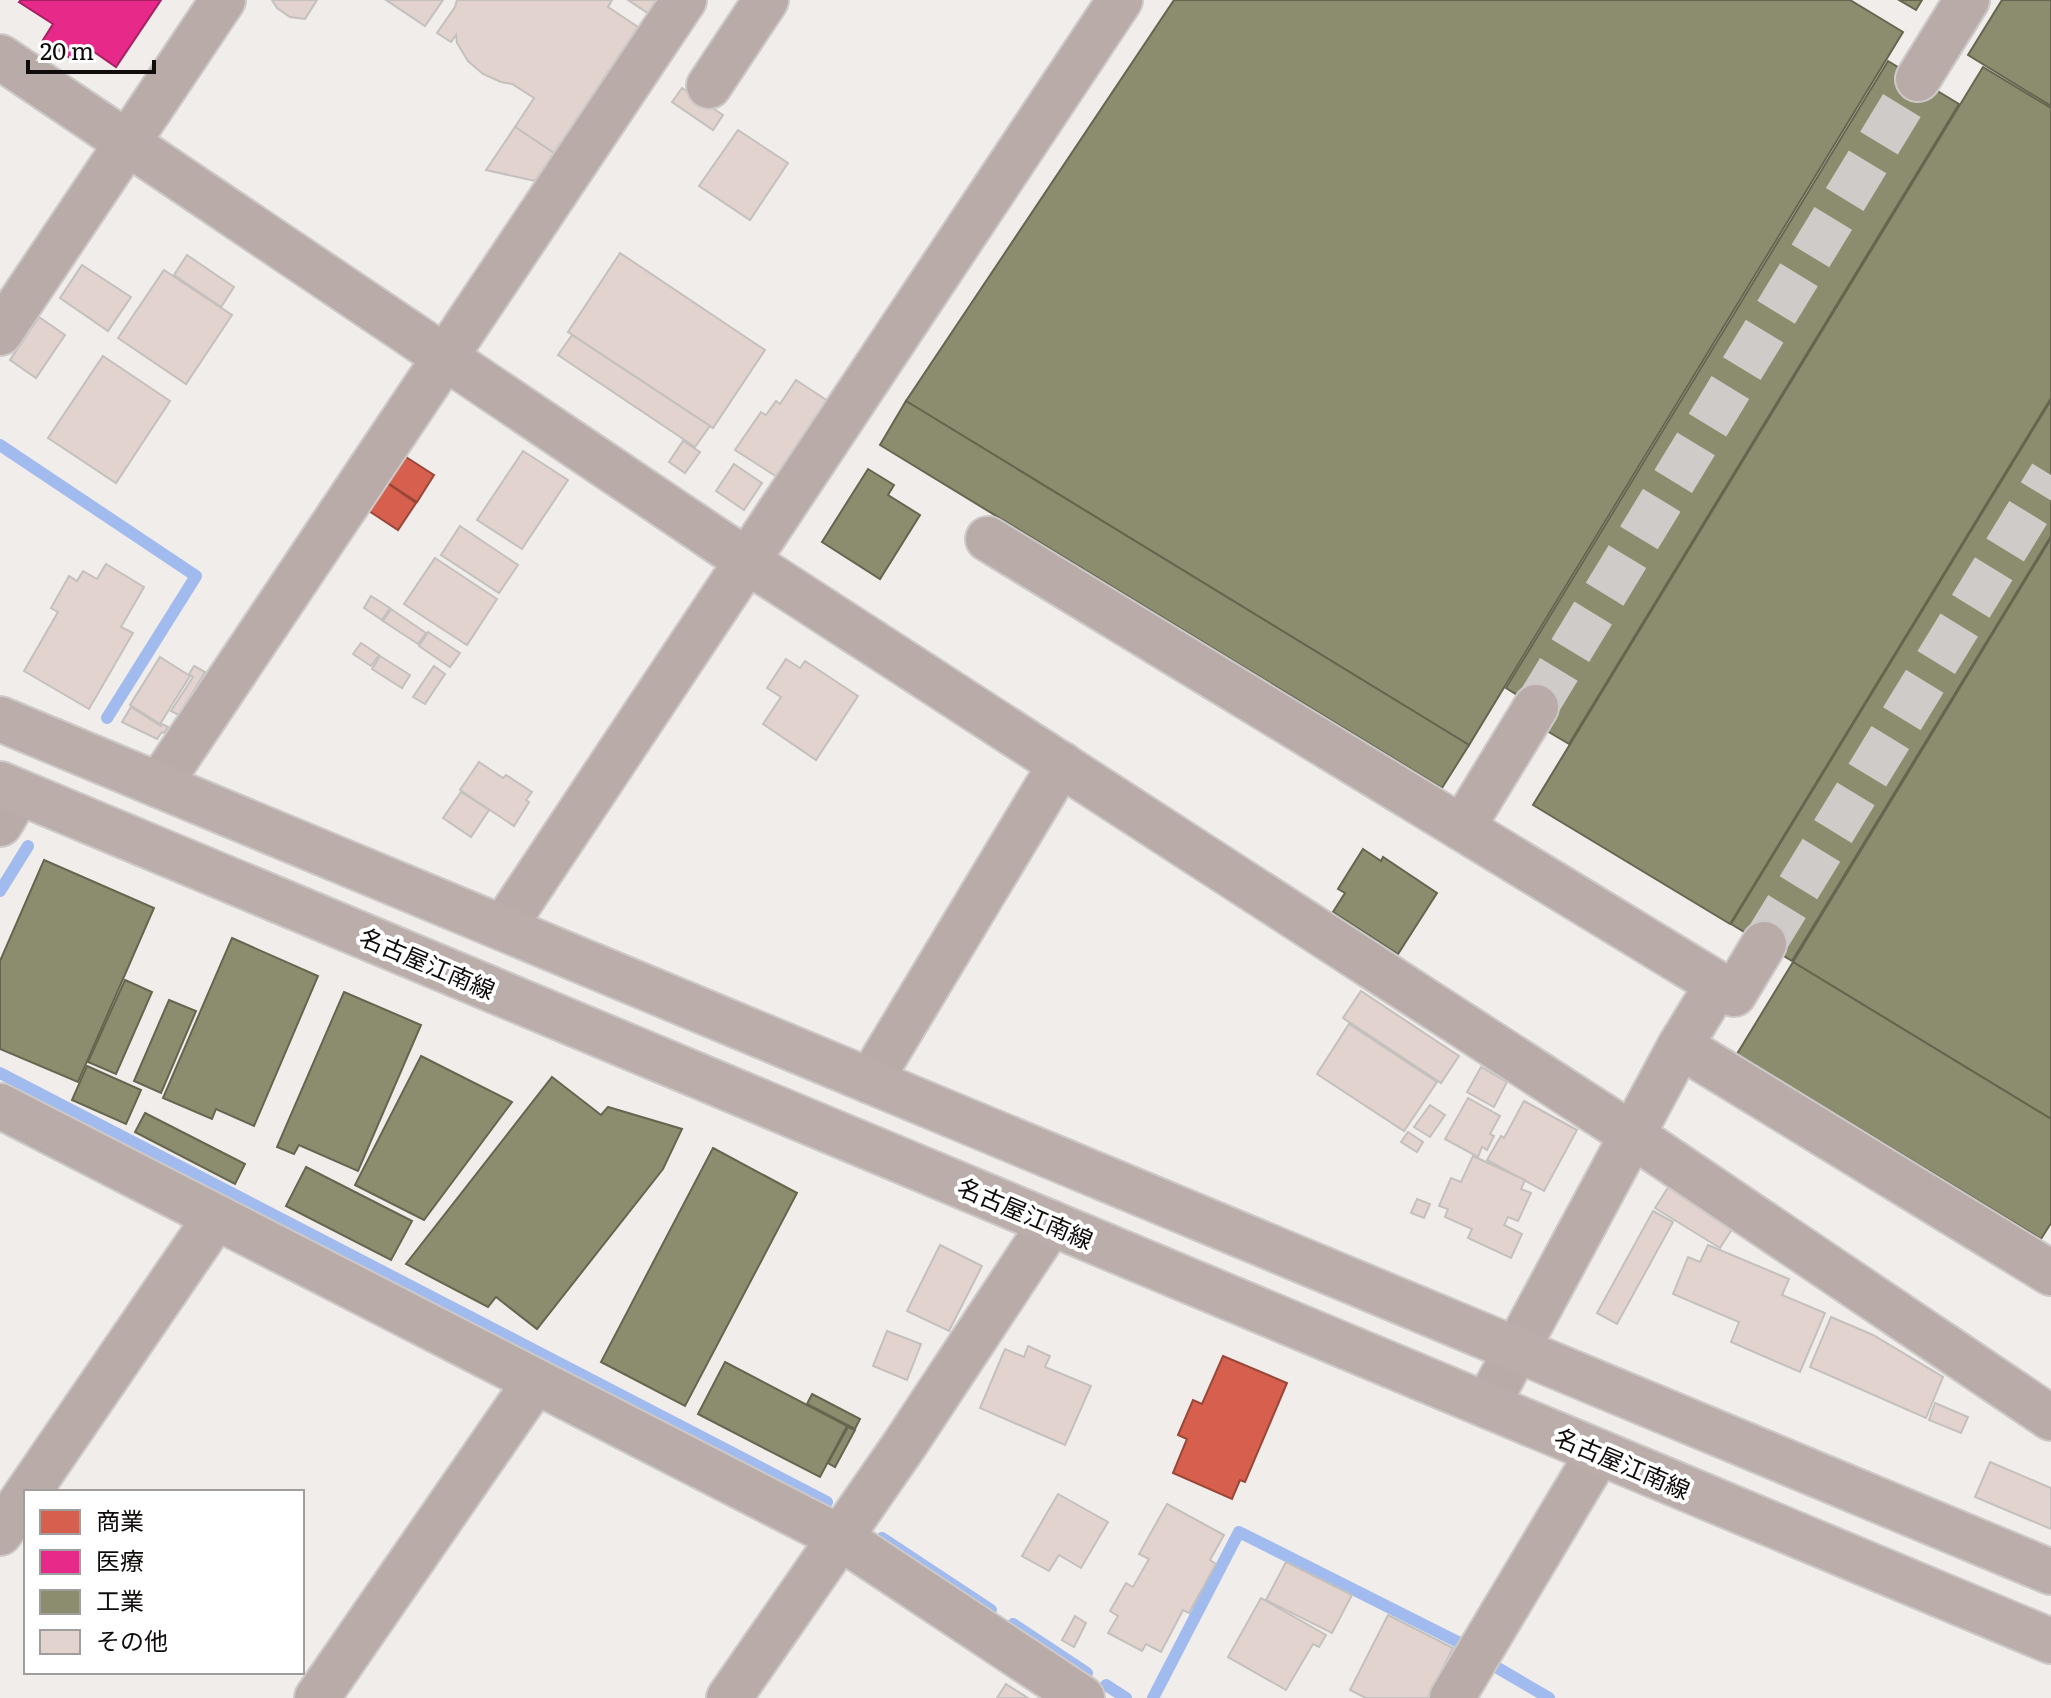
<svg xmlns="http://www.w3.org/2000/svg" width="2051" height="1698" viewBox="0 0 2051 1698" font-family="Literata,'Noto Sans JP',serif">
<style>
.shops{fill:#d6604d;stroke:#9a4739;stroke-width:2}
.health{fill:#e7298a;stroke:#a62064;stroke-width:2}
.industry{fill:#8c8c6e;stroke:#666650;stroke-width:2}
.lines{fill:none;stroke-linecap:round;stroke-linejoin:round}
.stream{stroke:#a2bbee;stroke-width:12}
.building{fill:#e3d3ce;stroke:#c3c0be;stroke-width:2}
.minor-tunnel{stroke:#cfcbc9;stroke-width:44;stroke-dasharray:44 22;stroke-linecap:butt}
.minor-casing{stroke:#ccc9c8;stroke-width:48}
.major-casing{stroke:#ccc9c8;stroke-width:48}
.minor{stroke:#b9aca8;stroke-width:44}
.major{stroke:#baadaa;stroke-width:44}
.labels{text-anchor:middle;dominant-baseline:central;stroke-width:8;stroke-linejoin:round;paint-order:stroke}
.street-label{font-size:24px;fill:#0f0c0b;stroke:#fff}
</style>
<rect width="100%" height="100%" fill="#f1edeb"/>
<g class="shops">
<polygon points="406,457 434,475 417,502 388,483"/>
<polygon points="387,483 416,503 398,530 369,511"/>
<polygon points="1223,1356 1287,1383 1245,1482 1240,1480 1232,1499 1173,1473 1187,1439 1178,1435 1193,1400 1202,1404"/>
</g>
<polygon class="health" points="21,0 161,0 116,67 87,47 76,62 43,40 53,24 19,2"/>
<g class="industry">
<polygon points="1174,0 1850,0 1903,32 1469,745 906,401"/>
<polygon points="1899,0 1922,0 1916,10"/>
<polygon points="2002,0 2051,0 2051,106 1968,55"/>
<polygon points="1888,61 1959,104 1569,744 1547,731 1554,718 1506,688"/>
<polygon points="1983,67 2051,108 2051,398 1730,924 1533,805"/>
<polygon points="2051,400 2051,536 1792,961 1731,924"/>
<polygon points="906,401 1469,745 1442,788 880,445"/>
<polygon points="868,469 894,485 888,495 920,515 880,579 822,542"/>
<polygon points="2051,538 2051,1119 1793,962"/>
<polygon points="1363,849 1381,861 1383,857 1437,893 1398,954 1333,912 1345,893 1338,889"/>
<polygon points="44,860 154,908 78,1082 0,1049 0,961"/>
<polygon points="232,938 318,976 254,1126 216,1109 212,1119 163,1098"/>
<polygon points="1793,962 2051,1119 2051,1223 2041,1239 1737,1054"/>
<polygon points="125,980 152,992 116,1074 88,1062"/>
<polygon points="344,992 421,1025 358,1171 299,1145 294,1154 277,1147"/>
<polygon points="169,1000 196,1011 161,1093 134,1081"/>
<polygon points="421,1056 512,1102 424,1220 355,1185"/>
<polygon points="87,1066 141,1090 126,1124 72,1100"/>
<polygon points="552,1077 601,1115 608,1107 682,1129 663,1169 537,1329 496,1297 488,1307 406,1264"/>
<polygon points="145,1113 245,1164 235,1184 135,1132"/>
<polygon points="713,1148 797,1193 685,1406 601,1362"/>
<polygon points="306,1167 412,1221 391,1260 286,1206"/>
<polygon points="725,1362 847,1426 820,1477 698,1414"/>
<polygon points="812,1394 860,1419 855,1429 807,1404"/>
<polygon points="848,1427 855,1430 835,1467 828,1463"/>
</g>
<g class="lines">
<g class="stream">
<polyline points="0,445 196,576 107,718"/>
<polyline points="0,891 28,846"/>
<polyline points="0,1073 827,1502"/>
<polyline points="882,1538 991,1610"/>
<polyline points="1013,1624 1087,1673"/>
<polyline points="1491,1664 1549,1698"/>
<polyline points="1106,1685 1126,1698"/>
<polyline points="1153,1698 1239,1532 1462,1644"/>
</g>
</g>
<g class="building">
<polygon points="272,0 317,0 305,19 290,17 277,8"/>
<polygon points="386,0 443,0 425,26"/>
<polygon points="457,0 612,0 608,7 638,27 554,153 515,127 534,98 512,84 501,82 483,74 468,61 457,43 456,35 451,42 437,33 455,7"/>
<polygon points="628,0 658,0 649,14"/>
<polygon points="682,88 723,115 713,130 672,102"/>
<polygon points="515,127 554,153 535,181 486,170"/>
<polygon points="738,130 788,163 750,220 699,186"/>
<polygon points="620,253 765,350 713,428 568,332"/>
<polygon points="187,255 234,287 221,307 174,275"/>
<polygon points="82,265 131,297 108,331 60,298"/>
<polygon points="164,270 232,315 186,384 118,338"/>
<polygon points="39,317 65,335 36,378 10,360"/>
<polygon points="572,335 710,426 695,447 558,355"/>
<polygon points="103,356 170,401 116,483 48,438"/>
<polygon points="796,380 828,401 777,477 735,450 761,412 766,415 776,401 780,404"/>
<polygon points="683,441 700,452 685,473 669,462"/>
<polygon points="523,451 568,480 522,549 477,520"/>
<polygon points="734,464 762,483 744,510 716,491"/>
<polygon points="460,526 518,565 499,593 441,555"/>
<polygon points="435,558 497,599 467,645 404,604"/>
<polygon points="106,564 144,587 121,627 133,633 89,709 24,671 58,612 51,608 69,576 77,581 83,571 97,579"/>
<polygon points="371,596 390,608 382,620 364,608"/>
<polygon points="391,609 426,633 418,644 383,621"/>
<polygon points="428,632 460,653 450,667 419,646"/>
<polygon points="361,643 379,655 371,666 353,654"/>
<polygon points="380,656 410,675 402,688 372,669"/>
<polygon points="160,657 190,676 160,724 130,705"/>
<polygon points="786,659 800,668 805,661 858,696 816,760 763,724 781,697 767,688"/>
<polygon points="194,666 205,672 179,715 171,711 193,677 189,674"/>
<polygon points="434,666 445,674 425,704 413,697"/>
<polygon points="131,707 161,726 162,724 168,727 164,733 162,732 157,739 122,722"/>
<polygon points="479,762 503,778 506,775 532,792 526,800 529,802 514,826 460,790"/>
<polygon points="461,792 489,810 471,837 443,818"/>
<polygon points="1361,991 1459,1056 1441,1083 1343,1018"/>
<polygon points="1349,1024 1437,1082 1404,1131 1317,1074"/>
<polygon points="1481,1067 1507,1082 1494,1107 1467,1092"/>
<polygon points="1468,1098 1500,1116 1490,1134 1494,1136 1487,1150 1482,1147 1478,1157 1445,1139"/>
<polygon points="1524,1101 1577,1130 1544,1191 1487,1160 1501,1136 1504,1138"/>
<polygon points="1430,1105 1445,1115 1430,1137 1414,1127"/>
<polygon points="1408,1132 1423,1142 1417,1152 1401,1142"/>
<polygon points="1473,1156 1525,1180 1521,1189 1531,1193 1518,1221 1508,1217 1504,1225 1522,1234 1511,1258 1468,1238 1472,1229 1445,1217 1448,1209 1439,1206 1451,1178 1461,1182"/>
<polygon points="1669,1186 1734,1226 1720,1248 1655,1208"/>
<polygon points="1417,1199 1430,1204 1424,1218 1411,1213"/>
<polygon points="1653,1211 1673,1222 1617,1324 1597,1313"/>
<polygon points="940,1245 982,1266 949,1331 907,1311"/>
<polygon points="1708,1245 1789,1279 1782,1295 1825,1313 1800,1372 1731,1342 1739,1322 1673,1294 1688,1257 1700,1262"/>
<polygon points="1831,1317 1873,1335 1943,1377 1926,1418 1810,1367"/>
<polygon points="887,1331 921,1344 907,1380 873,1366"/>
<polygon points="1028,1346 1050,1356 1045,1367 1091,1386 1065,1445 980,1408 1005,1349 1024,1357"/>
<polygon points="1935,1403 1968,1417 1961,1433 1929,1420"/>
<polygon points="1990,1462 2051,1488 2051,1529 1975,1497"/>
<polygon points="1058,1494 1108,1522 1081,1568 1059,1555 1049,1571 1022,1556"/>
<polygon points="1167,1504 1224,1535 1210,1560 1216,1564 1189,1613 1183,1610 1161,1652 1146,1644 1142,1651 1108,1633 1118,1616 1110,1611 1126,1583 1133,1587 1149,1559 1139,1554"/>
<polygon points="1286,1562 1352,1595 1332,1633 1266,1600"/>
<polygon points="1261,1598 1326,1635 1319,1647 1313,1644 1286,1690 1228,1657"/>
<polygon points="1388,1615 1453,1648 1428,1698 1366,1698 1350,1690"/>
<polygon points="1075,1616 1086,1623 1074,1647 1062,1640"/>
<polygon points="1006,1684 1028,1698 997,1698"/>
</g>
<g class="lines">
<g class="minor-tunnel">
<polyline points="1536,707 1918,79"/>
<polyline points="1764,944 2051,475"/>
</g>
<g class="minor-casing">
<g id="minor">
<polyline points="0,57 747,561 1632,1135 2051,1418"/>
<polyline points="1918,79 1967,0"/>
<polyline points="709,86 766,0"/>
<polyline points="0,333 223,0"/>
<polyline points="988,539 1734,994 1764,944"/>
<polyline points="159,785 684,0"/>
<polyline points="0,824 19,792"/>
<polyline points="1462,828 1536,707"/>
<polyline points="503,928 1120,0"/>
<polyline points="1718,984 1680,1046 2051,1273"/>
<polyline points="870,1081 1061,764"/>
<polyline points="0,1106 841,1538 1082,1698"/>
<polyline points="1487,1405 1680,1046"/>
<polyline points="28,1492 216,1217"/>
<polyline points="0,1533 26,1495"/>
<polyline points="317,1698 535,1382"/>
<polyline points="729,1698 905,1444 1051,1223"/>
<polyline points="1452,1698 1599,1452"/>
</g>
</g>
<g class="major-casing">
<g id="major">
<polyline points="0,719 2051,1572"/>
<polyline points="0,784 2051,1641"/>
</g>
</g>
<use href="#minor" class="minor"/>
<use href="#major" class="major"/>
</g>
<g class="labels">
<g class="street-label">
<text transform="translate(428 962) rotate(23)">名古屋江南線</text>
<text transform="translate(1026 1212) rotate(23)">名古屋江南線</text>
<text transform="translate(1623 1462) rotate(23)">名古屋江南線</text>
</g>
</g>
<rect x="24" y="1490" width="280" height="184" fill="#ffffff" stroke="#9f9e9d" stroke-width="2"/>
<rect x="40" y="1510" width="40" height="24" fill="#d6604d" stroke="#9f9e9d" stroke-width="2"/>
<text x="96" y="1530" font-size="24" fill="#0f0c0b">商業</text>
<rect x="40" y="1550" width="40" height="24" fill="#e7298a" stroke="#9f9e9d" stroke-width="2"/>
<text x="96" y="1570" font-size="24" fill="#0f0c0b">医療</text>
<rect x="40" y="1590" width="40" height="24" fill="#8c8c6e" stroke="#9f9e9d" stroke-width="2"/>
<text x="96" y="1610" font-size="24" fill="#0f0c0b">工業</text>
<rect x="40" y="1630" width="40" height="24" fill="#e3d3ce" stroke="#9f9e9d" stroke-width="2"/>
<text x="96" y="1650" font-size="24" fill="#0f0c0b">その他</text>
<path d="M28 60v12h126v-12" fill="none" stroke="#0f0c0b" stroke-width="4"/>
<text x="40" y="60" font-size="24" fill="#0f0c0b" stroke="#ffffff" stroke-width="6" paint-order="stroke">20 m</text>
</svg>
